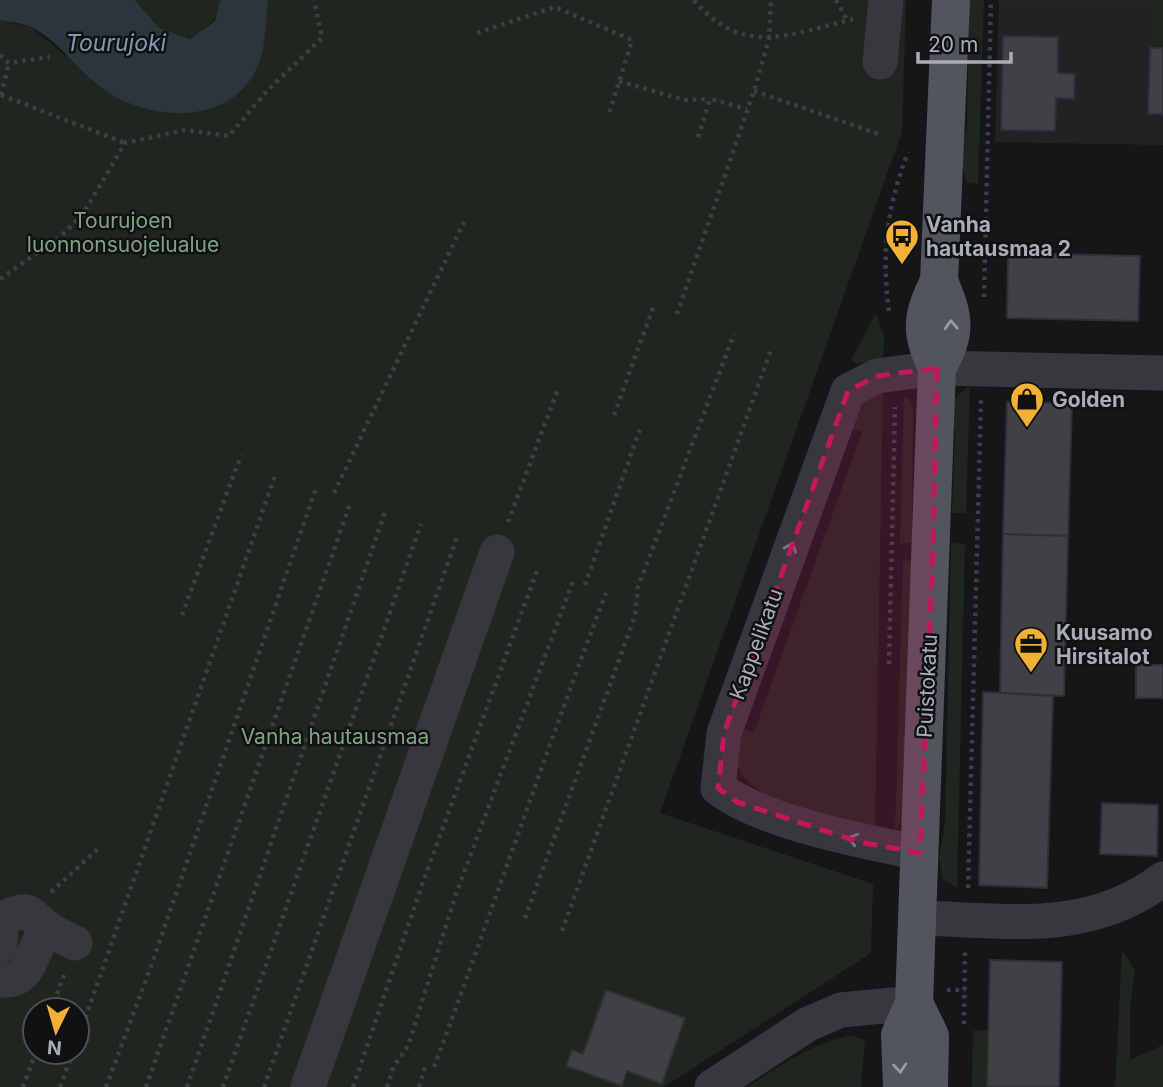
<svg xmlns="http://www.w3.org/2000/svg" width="1163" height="1087" viewBox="0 0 1163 1087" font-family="Inter,sans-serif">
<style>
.built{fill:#222225}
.green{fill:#1e261f;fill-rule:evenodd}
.water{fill:#2c353c}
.building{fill:#404145;stroke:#303034;stroke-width:2}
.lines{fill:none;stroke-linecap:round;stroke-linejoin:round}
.path{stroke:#3d3f44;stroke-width:4.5;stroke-dasharray:3.5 5;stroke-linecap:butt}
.minor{stroke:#37383d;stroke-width:35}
.major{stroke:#53555c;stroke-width:38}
.oneway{stroke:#979ba6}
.oneway2{stroke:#757881}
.marked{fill:#c2185b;fill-opacity:0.2;stroke:#c2185b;stroke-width:5;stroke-dasharray:14 9;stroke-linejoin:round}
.labels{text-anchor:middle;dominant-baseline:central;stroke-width:5;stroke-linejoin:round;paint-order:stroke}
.park-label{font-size:21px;fill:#7fa381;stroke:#111113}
.poi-label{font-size:21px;font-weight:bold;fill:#a8adb8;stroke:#111113;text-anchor:start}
.street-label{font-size:21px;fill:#a8adb8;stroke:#111113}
.water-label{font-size:23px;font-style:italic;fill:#7f9bb3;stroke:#111113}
</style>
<rect width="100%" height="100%" fill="#161618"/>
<polygon class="built" points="999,0 1163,0 1163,145 995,142"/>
<g class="green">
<path d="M135,0H220C219,21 206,27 191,39L159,28Z"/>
<path d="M268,0H906L902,132L660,813L873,884L871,953L664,1087H0V20L31,27L65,55L260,61ZM35,1010H77V1052H35Z"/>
<path d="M969,0H984L978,184L967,183C961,163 957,149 967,129Z"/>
<polygon points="999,0 1163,0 1163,48 1150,48 1151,7 999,6"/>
<polygon points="876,313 884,336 883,358 858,364 851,360"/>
<polygon points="970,385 966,513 952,513 955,433 952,416 955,398"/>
<path d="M883,391L875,828L861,830C826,817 751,803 737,765C734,755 737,738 737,727L754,732L862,432L844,427L865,398Z"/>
<polygon points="904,396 910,400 913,409 912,543 900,543"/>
<polygon points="951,543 965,544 957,888 943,879 939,858 945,823"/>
<polygon points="903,560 914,561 907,805 895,834"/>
<polygon points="1122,951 1135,970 1130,1008 1130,1060 1163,1045 1163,1087 1115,1087"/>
<polygon points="989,1030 987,1087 972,1087 973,1031"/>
<path d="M851,1035L865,1040L861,1087H746C780,1066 812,1043 851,1035Z"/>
</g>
<path class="water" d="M0,0H135L159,28L190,39L215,21L220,0H268C266,20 266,45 259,63C236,124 157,123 109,93C81,75 61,42 31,27C22,23 10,22 0,20Z"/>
<g class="building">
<polygon points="1003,36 1058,37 1058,73 1075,74 1074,99 1056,98 1055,131 1001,130"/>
<polygon points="1150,48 1163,48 1163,114 1148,114"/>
<polygon points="1008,253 1140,256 1138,321 1007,318"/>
<polygon points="1007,402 1072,403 1068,536 1003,534"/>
<polygon points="1003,534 1068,536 1064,696 1000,693"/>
<rect x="1136" y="665" width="27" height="33"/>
<polygon points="983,692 1053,696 1047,888 979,885"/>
<polygon points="1102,803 1158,805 1157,856 1100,854"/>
<polygon points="990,960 1062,962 1059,1087 987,1087"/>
<polygon points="606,990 685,1018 662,1084 627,1071 622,1086 566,1066 572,1050 583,1054"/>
</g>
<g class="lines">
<g class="path">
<path d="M694,0C742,58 791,34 853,19"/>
<polyline points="836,0 847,20"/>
<polyline points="477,33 555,7 632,40 609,114"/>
<polyline points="0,55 9,63 50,57"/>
<polyline points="619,81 684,100 710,99"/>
<polyline points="754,91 882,135"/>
<polyline points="1,95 125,143"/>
<polyline points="1,95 9,63"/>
<polyline points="698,137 710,99 747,109"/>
<polyline points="0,279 60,237 83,214 125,143 185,130 229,136 267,91 322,38 314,0"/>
<polyline points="984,297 991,0"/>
<path d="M889,311C881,251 887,208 908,152"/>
<polyline points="677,314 754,91 769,39 771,0"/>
<polyline points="614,415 654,305"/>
<polyline points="334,493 464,222"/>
<polyline points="508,522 558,389"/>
<polyline points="585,585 640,429"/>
<polyline points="182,615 241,455"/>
<polyline points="889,664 895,407"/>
<polyline points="968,888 981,400"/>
<polyline points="51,892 98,849"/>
<polyline points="525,918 635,616 638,587 734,334"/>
<polyline points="562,931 772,347"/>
<polyline points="947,990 965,990"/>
<polyline points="51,1010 64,975"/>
<polyline points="964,1024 965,952"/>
<polyline points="77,1042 276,473"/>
<path d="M434,1067C493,909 546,750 606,593"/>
<polyline points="23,1087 36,1052"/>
<polyline points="60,1087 73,1052"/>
<polyline points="106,1087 150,969 316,488"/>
<polyline points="146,1087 351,501"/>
<polyline points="187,1087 385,512"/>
<polyline points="223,1087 421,524"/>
<polyline points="264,1087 457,537"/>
<polyline points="353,1087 423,882 538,568"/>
<polyline points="387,1087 394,1066 408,1046 456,894 573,581"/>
<polyline points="419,1087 426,1064"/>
</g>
<g class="minor">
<polyline points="880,62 886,0"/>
<path d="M920,853C862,841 764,823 718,788L724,733L848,391L877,376L937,368L1163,373"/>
<path d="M918,918C1006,920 1088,936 1163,879"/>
<path d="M0,946L2,920C32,902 29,917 50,930C58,935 67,939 75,943"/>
<path d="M0,980C33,983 29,952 47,929"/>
<polyline points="308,1087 497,552"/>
<polyline points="712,1087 808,1024 841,1010 914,1003"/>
</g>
<g class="major">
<path d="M937,368C920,331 921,318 939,281L951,0"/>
<polyline points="914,1003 930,1036 929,1087"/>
<path d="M902,1087L900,1035L914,1003L937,368C957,332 955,319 939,281"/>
</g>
</g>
<defs><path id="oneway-chevron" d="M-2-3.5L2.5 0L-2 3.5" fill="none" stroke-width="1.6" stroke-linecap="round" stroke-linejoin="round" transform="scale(1.75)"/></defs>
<g class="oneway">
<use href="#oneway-chevron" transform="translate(951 325) rotate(-93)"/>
<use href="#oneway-chevron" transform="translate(900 1068) rotate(85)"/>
</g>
<g class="oneway2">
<use href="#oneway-chevron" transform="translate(791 547) rotate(-70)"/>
<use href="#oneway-chevron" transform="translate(853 839) rotate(-164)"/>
</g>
<path class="marked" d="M937,368L933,552L920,853L859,842L737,802L718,788L724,733L848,391L877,376Z"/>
<defs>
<g id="bus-pin" transform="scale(1.75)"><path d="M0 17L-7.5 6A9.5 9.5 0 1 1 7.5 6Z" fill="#f2b134" stroke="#111113"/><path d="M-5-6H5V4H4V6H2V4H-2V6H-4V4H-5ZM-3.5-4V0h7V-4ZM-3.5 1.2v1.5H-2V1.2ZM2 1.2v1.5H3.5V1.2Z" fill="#111"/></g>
<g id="shop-pin" transform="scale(1.75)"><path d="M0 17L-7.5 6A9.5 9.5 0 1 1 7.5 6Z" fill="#f2b134" stroke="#111113"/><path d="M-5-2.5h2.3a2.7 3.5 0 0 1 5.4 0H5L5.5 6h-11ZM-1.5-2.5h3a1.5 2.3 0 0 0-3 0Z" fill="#111"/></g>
<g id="office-pin" transform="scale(1.75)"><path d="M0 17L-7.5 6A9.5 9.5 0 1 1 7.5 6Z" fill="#f2b134" stroke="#111113"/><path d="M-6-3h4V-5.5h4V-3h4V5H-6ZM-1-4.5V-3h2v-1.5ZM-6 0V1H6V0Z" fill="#111"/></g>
</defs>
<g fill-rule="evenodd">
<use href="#bus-pin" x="902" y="236"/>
<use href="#shop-pin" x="1027" y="399"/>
<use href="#office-pin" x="1031" y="644"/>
</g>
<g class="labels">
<g class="park-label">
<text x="123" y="220">Tourujoen<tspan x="123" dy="24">luonnonsuojelualue</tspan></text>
<text x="335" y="736">Vanha hautausmaa</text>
</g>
<g class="poi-label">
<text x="926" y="224">Vanha<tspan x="926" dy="24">hautausmaa 2</tspan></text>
<text x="1052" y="399">Golden</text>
<text x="1056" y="632">Kuusamo<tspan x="1056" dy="24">Hirsitalot</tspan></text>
</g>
<g class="street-label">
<text transform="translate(756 644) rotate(-70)">Kappelikatu</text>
<text transform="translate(927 686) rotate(-87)">Puistokatu</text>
</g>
<g class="water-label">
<text x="116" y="43">Tourujoki</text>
</g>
</g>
<g transform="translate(56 1031) rotate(185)"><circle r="33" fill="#111113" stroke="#4d4f55" stroke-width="2"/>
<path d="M0-5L12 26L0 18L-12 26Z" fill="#f2b134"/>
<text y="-10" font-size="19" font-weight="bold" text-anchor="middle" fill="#a8adb8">N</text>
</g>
<path d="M918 52v10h93v-10" fill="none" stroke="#a8adb8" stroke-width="3.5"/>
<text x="928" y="52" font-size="21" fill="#a8adb8" stroke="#111113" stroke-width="5" paint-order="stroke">20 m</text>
</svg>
